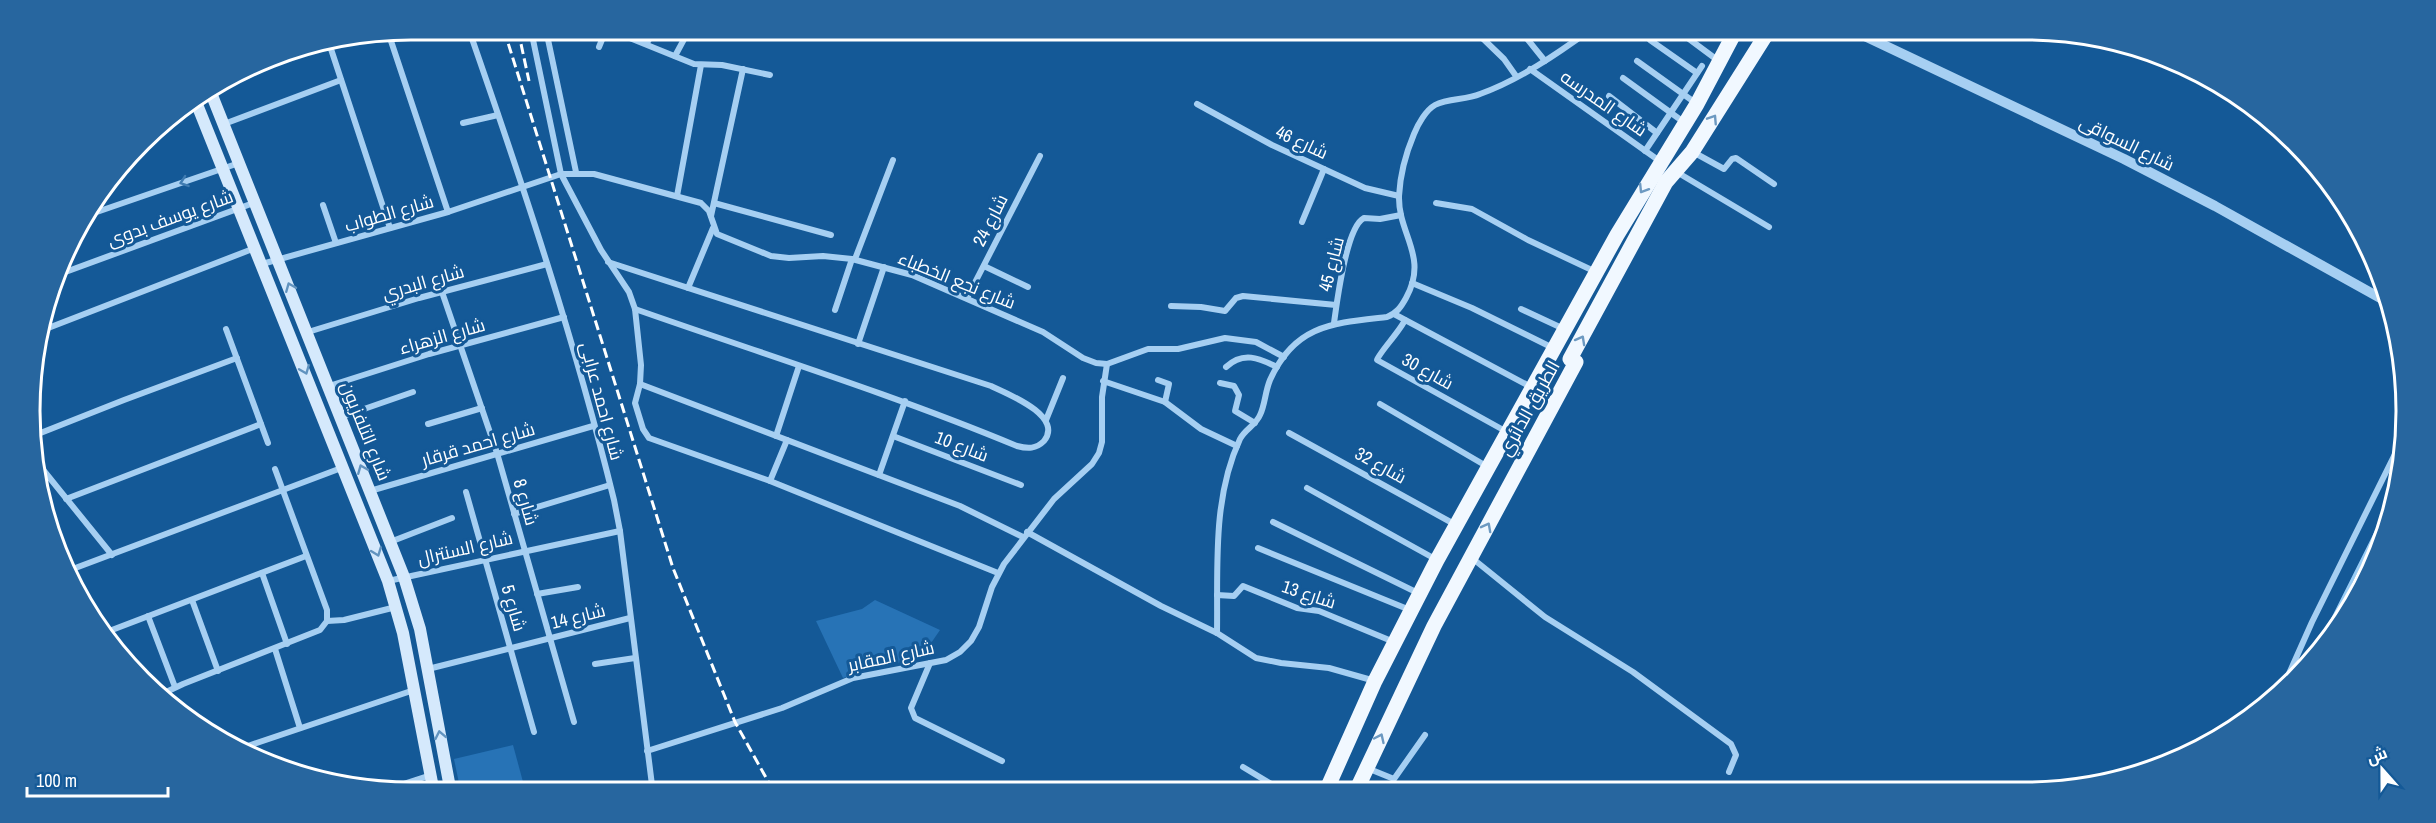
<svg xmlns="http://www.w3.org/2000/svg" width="2436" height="823" viewBox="0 0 2436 823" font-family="'Archivo Narrow',Cairo,sans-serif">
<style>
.green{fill:#2773b6}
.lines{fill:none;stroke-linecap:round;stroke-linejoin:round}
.stream{stroke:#98ccf5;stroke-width:3}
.minor{stroke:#a6cff2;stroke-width:6}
.tertiary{stroke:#a6cff2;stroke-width:10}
.secondary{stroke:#d5e9fc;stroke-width:12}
.primary{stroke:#f1f8ff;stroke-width:15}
.rail{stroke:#fff;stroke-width:3;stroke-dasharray:10 4.5;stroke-linecap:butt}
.oneway{stroke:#6c99c1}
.oneway2{stroke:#407cb2}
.oneway3{stroke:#6193bf}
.labels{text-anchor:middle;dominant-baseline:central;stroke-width:6;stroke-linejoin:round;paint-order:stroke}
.street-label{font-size:18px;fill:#fff;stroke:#145997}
.rim{fill:none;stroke:#fff;stroke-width:3}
</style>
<rect width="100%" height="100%" fill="#145997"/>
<g class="green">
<polygon points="875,600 940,630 929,646 927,657 882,666 843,678 816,621 862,609"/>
<polygon points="513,745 526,793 461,793 454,759"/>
</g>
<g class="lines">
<polyline class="stream" points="2319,646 2394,496"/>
<g class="minor">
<path d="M469,30C523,185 575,341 614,500L620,531L653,793"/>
<polyline points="531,30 561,174 601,250 629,292 635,309 641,365 640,384 635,403 643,429 649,438 770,481 998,573"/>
<polyline points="546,30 576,172"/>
<polyline points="610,30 694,64 722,65 770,75"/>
<polyline points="1474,30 1504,59 1516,76"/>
<polyline points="1520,30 1545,61"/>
<polyline points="1677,30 1720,62"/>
<polyline points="389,35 448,212"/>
<polyline points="1650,40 1697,73"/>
<polyline points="647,43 654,30"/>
<polyline points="330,46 390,228"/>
<polyline points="599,47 606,30"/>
<polyline points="675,56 689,30"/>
<polyline points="1637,61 1697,104"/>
<polyline points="261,62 274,57"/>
<polyline points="1530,69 1661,162"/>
<polyline points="1623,78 1685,123"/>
<polyline points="1609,96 1657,133"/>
<polyline points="1197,104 1272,145 1365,188 1399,196"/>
<polyline points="463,123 498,115"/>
<polyline points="224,124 341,80"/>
<polyline points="1645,151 1702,66"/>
<polyline points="1693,152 1724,169 1732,159 1736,158 1774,184"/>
<polyline points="1675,171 1769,227"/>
<polyline points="677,196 701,65"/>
<polyline points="714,203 831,235"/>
<polyline points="1436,203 1472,209 1528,240 1596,272"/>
<polyline points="323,205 336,243"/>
<polyline points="91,214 239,163"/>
<polyline points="711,216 743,69"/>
<polyline points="1302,222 1324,169"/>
<polyline points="855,259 893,160"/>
<path d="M608,262L991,386C1008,394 1064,416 1044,441C1036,449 1028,449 1017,446C892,394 763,354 635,309"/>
<polyline points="262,264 448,212 561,174 594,174 701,203 709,211 717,234 771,256 789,258 823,256 852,259 912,275 1043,332 1083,358 1096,363 1107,364 1148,349 1178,349 1225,338 1256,342 1284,357"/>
<polyline points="984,266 1028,287"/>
<polyline points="60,274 256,202"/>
<polyline points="1412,283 1472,308 1553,348"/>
<polyline points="688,288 713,228"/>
<polyline points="442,292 497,453 574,722"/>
<polyline points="967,298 1040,156"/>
<polyline points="1171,306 1201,307 1225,311 1236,298 1243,296 1336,305"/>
<polyline points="1521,309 1564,329"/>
<polyline points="835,310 852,259"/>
<polyline points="1394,314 1531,387"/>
<path d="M1405,320C1400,331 1379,353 1377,360L1507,432"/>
<path d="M1334,323C1337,302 1346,227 1364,218L1380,219L1401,215"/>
<polyline points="226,329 268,443"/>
<polyline points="43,330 255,248"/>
<polyline points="308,332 419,298 547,264"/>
<polyline points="858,344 884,267"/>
<path d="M1226,367C1243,351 1259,358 1277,367"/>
<polyline points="1158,380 1169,384 1165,402"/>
<polyline points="1103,381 1165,402 1201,429 1237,446"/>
<polyline points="1220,383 1234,386 1239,395 1235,411 1255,423"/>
<polyline points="640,384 960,506 1023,537"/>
<polyline points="329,386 429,354 564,317"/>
<polyline points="1380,404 1488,467"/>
<polyline points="341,417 413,392"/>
<polyline points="1046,420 1063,378"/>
<polyline points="428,424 482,408"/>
<polyline points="1289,433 1456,525"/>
<polyline points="38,434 124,400 237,358"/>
<polyline points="776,436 799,366"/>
<polyline points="893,436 1021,485"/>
<polyline points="40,466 112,555"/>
<polyline points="879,475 905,401"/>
<polyline points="770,481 787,440"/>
<polyline points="1307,488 1437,560"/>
<polyline points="370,491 593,426"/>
<polyline points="466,492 534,732"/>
<polyline points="66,499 261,424"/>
<polyline points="514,514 610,485"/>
<polyline points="1273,522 1420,594"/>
<polyline points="1027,532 1161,606 1217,633 1256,658 1281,663 1329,668 1375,681"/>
<polyline points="390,542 452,518"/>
<polyline points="1258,548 1410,610"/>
<polyline points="1472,558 1545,617 1633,672 1731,744 1736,755 1729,772"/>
<polyline points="70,570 344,467"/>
<polyline points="262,573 287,644"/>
<polyline points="388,581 620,531"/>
<polyline points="537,594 578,587"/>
<polyline points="1217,595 1234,596 1243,586 1297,608 1319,611 1394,642"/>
<polyline points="192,600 218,671"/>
<polyline points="148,616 175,687"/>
<polyline points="327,621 344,620 396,607"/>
<polyline points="104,633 306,556"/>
<path d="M1217,633C1218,568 1212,499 1240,439C1245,429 1256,425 1260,415C1265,405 1265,392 1270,380C1295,324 1334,323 1387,317C1397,313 1401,307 1406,298C1429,256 1398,235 1399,196C1400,176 1406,153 1414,134C1418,124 1426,110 1435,105C1448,98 1466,100 1480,94C1519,80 1557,54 1590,30"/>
<polyline points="275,649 300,728"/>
<polyline points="930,663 911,708 915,718 1002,761"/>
<polyline points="595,664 635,658"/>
<polyline points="428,669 630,618"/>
<polyline points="164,693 183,684 320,630 327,621 327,610 275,469"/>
<polyline points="2280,694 2312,622 2397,450"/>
<polyline points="242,748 414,690"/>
<polyline points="647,751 782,708 853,678 946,660 960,652 971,641 979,627 992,587 1004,564 1054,499 1092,464 1099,453 1102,442 1102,397 1107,364"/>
<polyline points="1243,767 1283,791"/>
<polyline points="1367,768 1394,779 1425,735"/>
<polyline points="385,790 431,775"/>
</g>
<polyline class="tertiary" points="1852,30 2124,159 2215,206 2382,299"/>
<g class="secondary">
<polyline points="211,93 404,577 420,629 451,793"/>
<polyline points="196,102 388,581 403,633 434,793"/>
</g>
<g class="primary">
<polyline points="1326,791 1375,681 1437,560 1617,235 1697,104 1736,30"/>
<polyline points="1356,791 1434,626 1576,362 1570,359 1666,182 1692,152 1769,30"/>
</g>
<g class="rail">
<polyline points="504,30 673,568 735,722 774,792"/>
<polyline points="518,30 529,81"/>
</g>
</g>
<defs><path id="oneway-chevron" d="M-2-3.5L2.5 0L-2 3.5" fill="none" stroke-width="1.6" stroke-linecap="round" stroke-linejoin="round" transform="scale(1.5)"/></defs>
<g class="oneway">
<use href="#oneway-chevron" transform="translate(1713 119) rotate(-57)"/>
<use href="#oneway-chevron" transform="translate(1643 189) rotate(122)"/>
<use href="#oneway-chevron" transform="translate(1581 340) rotate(-61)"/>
<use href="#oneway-chevron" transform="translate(1487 527) rotate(-62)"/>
<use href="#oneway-chevron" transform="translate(1380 738) rotate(-65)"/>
</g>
<use class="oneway2" href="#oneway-chevron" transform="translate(184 182) rotate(161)"/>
<g class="oneway3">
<use href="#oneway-chevron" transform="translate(290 287) rotate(-112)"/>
<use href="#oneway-chevron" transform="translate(305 370) rotate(68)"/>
<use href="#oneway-chevron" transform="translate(362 469) rotate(-112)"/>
<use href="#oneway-chevron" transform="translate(377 552) rotate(69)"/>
<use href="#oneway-chevron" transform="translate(440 735) rotate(-101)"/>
</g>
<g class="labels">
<g class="street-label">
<text transform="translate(1604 103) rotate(35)">شارع المدرسه</text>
<text transform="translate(1302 142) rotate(25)">شارع 46</text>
<text transform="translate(2127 143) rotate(26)">شارع السواقى</text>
<text transform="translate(389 213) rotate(-16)">شارع الطواب</text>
<text transform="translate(170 218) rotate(-20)">شارع يوسف بدوى</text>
<text transform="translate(990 220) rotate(-63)">شارع 24</text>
<text transform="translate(1331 264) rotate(-76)">شارع 45</text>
<text transform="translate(957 280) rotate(22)">شارع نجع الخطباء</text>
<text transform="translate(423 282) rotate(-16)">شارع البدري</text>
<text transform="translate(442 336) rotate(-16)">شارع الزهراء</text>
<text transform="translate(1428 371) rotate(29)">شارع 30</text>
<text transform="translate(602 401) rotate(75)">شارع احمد عرابى</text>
<text transform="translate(1529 408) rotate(-61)">الطريق الدائري</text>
<text transform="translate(366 431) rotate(68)">شارع التلفزيون</text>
<text transform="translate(478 444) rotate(-16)">شارع احمد قرقار</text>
<text transform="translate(962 446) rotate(21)">شارع 10</text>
<text transform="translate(1381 465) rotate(29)">شارع 32</text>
<text transform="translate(526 502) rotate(74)">شارع 8</text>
<text transform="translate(465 548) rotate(-13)">شارع السنترال</text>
<text transform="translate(1309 594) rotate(18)">شارع 13</text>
<text transform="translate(514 608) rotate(74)">شارع 5</text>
<text transform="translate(578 616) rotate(-14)">شارع 14</text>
<text transform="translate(891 656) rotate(-12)">شارع المقابر</text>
</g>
</g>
<path d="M0 0H2436V823H0ZM411 40H2025A371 371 0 0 1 2396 411V411A371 371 0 0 1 2025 782H411A371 371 0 0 1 40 411V411A371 371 0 0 1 411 40Z" fill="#27669f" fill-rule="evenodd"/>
<path class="rim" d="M411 40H2025A371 371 0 0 1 2396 411V411A371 371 0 0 1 2025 782H411A371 371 0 0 1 40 411V411A371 371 0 0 1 411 40Z"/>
<g transform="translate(2382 769) rotate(339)" stroke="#145997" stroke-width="4.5" paint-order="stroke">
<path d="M0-4.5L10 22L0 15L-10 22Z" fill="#ffffff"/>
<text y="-9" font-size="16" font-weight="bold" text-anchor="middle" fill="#ffffff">ش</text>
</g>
<path d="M27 787v9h141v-9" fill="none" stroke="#ffffff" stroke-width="3"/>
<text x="36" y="787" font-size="18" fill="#ffffff" stroke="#145997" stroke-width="4.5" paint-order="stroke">100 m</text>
</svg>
